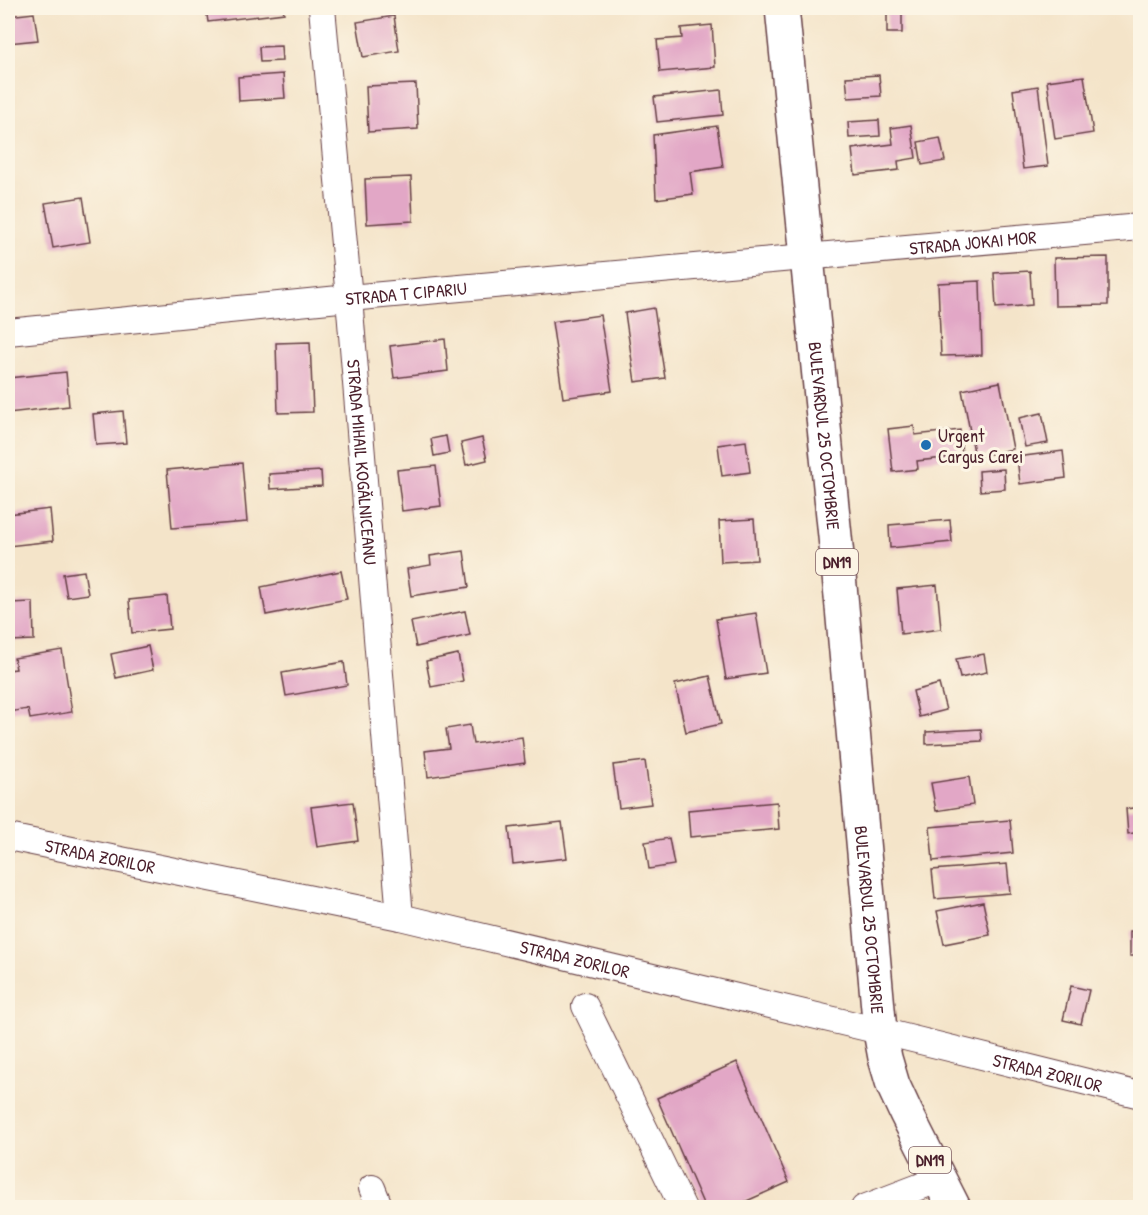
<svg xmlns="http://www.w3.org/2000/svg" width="1148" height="1215" viewBox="0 0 1148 1215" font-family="'Patrick Hand',sans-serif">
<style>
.building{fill:#e2a7c6}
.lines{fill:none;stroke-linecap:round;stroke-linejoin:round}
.minor-casing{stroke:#643d43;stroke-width:28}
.major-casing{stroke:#643d43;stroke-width:36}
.minor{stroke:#fff;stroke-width:26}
.major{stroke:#fff;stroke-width:33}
.poi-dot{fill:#1f6fb2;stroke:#fcf5e5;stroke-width:2}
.labels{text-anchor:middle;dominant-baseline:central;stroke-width:6;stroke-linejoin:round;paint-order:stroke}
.shield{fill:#fcf5e5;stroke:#7f5f63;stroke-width:1.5}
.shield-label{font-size:16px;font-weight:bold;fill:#4a1f2b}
.street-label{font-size:18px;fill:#4a1f2b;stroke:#fcf5e5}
.poi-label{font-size:18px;fill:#4a1f2b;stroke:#fcf5e5;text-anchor:start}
</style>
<rect width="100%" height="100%" fill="#fcf5e5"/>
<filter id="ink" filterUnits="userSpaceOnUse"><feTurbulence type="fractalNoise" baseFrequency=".0167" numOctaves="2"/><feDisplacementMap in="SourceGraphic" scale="12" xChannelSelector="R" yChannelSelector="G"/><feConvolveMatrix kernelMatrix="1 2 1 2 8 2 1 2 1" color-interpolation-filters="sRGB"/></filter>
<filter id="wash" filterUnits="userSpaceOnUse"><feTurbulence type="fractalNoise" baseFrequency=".008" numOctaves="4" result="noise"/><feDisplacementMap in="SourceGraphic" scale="24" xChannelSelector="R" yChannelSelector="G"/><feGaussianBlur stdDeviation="1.35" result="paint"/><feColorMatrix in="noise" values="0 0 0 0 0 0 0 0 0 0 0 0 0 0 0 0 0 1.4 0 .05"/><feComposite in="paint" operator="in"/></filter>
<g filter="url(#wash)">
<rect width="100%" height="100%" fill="#f4e4c9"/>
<g id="blocks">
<g class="building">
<polygon points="206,8 283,8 284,13 208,22"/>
<polygon points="902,9 902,33 887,33 887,10"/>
<polygon points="34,13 38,40 8,43 8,16"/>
<polygon points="394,16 399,51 363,57 357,22"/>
<polygon points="712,25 715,67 660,72 657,40 682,38 681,28"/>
<polygon points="281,46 282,61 260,62 259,47"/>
<polygon points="283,74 285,98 239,101 238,77"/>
<polygon points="879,75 881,96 848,98 846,77"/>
<polygon points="1084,76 1093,133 1055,139 1047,81"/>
<polygon points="416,84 418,129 368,132 366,86"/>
<polygon points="1038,86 1048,166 1023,169 1013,90"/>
<polygon points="721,90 723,115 657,122 654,97"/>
<polygon points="879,120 880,136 849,138 848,122"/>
<polygon points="911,125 916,158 898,161 899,170 855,175 852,149 893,144 891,128"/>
<polygon points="717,126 723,167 690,172 693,194 656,199 653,135"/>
<polygon points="940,138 945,161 922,165 918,142"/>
<polygon points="411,177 413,221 367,224 365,179"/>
<polygon points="83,197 90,242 53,248 45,203"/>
<polygon points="1108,257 1108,305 1055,306 1054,258"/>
<polygon points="1030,271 1032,305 996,308 994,273"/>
<polygon points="980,281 982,355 941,356 938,283"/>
<polygon points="654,308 665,378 635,382 625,313"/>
<polygon points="600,315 612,391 563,398 552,322"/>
<polygon points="445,339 448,371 394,378 390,346"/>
<polygon points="310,342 313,412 278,413 276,343"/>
<polygon points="66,372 69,406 8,413 8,378"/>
<polygon points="1000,382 1013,449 975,457 962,390"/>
<polygon points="123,411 126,443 96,445 93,414"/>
<polygon points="1042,413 1048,443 1025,447 1019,418"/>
<polygon points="914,426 915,435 960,430 962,456 917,461 918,469 893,472 888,429"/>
<polygon points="446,436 449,453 434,456 431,439"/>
<polygon points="482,438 487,460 466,465 461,443"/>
<polygon points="746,441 750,472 722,476 718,445"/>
<polygon points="1063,451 1066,478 1020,484 1017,457"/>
<polygon points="242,463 247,522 172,528 167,470"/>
<polygon points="436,466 441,506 402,511 397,470"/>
<polygon points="1004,469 1005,489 980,491 979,471"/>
<polygon points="321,471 322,486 270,489 269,474"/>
<polygon points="50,509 53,541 8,546 8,514"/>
<polygon points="754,519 757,560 721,562 719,521"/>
<polygon points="950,520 952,542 890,548 889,525"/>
<polygon points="464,551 469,587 411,596 407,569 431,565 430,556"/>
<polygon points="84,571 88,594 67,597 63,574"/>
<polygon points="341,571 347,599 266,615 261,587"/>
<polygon points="937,585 941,629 901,634 897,589"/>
<polygon points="167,596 170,629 132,633 129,600"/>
<polygon points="33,602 34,640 9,641 8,603"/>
<polygon points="465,611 470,635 416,647 411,622"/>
<polygon points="756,613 766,673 726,679 716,619"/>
<polygon points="148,646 153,670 116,678 111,654"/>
<polygon points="62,650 72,712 30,719 28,709 8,712 8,670 16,669 14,658"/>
<polygon points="458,654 463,681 431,687 426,661"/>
<polygon points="984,654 987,672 960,678 956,659"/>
<polygon points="344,662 347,685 286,696 282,673"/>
<polygon points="710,676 721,724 686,732 675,684"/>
<polygon points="939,684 946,710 919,717 913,691"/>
<polygon points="470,725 473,744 522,737 525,763 428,777 425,751 449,748 446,729"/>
<polygon points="981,729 982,741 926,744 926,732"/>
<polygon points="645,761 651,804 619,808 613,765"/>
<polygon points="969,777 973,805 936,811 931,783"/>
<polygon points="353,802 358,841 317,847 311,807"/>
<polygon points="777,802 779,829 690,837 688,810"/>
<polygon points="1140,807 1140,832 1128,834 1126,809"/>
<polygon points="1010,820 1013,853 933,861 930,827"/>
<polygon points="562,822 567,858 513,864 509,828"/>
<polygon points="669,838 674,865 649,869 645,842"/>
<polygon points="1007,864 1010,893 935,899 932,870"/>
<polygon points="983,902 990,935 944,944 937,911"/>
<rect x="1130" y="931" width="10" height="25"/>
<polygon points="1071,986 1089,990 1081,1024 1063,1020"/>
<polygon points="737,1062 789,1182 731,1208 705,1208 657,1098"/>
</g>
</g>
</g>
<g filter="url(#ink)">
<use href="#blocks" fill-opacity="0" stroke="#643d43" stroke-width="1.5"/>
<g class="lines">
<g class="minor-casing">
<g id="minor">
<path id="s1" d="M322,8L349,298L400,917"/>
<path id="s2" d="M8,332L349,298L1140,227"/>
<path id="s3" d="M8,837L400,917L880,1031L1140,1095"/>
<polyline points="585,1006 683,1208"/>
<polyline points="372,1188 380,1208"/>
<polyline points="864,1208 940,1179"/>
</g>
</g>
<g class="major-casing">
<g id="major">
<path id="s4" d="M782,8L841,596L880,1031L885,1058L893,1085L906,1113L954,1208"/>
</g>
</g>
<use href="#minor" class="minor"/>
<use href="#major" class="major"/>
</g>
</g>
<circle class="poi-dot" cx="926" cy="445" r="6"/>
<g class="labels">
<g class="shield">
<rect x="816" y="549" width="42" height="26" rx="4.5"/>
<rect x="909" y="1147" width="42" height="26" rx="4.5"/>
</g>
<g class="shield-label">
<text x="837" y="562">DN19</text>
<text x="930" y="1160">DN19</text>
</g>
<g class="street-label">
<text stroke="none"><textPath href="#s2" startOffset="969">STRADA JOKAI MOR</textPath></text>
<text stroke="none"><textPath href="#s2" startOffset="400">STRADA T CIPARIU</textPath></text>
<text stroke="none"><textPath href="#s4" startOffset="430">BULEVARDUL 25 OCTOMBRIE</textPath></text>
<text stroke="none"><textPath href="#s1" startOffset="456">STRADA MIHAIL KOGĂLNICEANU</textPath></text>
<text stroke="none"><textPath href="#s3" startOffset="94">STRADA ZORILOR</textPath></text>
<text stroke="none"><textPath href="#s4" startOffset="916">BULEVARDUL 25 OCTOMBRIE</textPath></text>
<text stroke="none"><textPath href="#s3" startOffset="580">STRADA ZORILOR</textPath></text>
<text stroke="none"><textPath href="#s3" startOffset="1066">STRADA ZORILOR</textPath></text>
</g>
<g class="poi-label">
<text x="938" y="435">Urgent<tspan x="938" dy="21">Cargus Carei</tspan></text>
</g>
</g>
<rect width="1148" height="1215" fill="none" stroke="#fcf5e5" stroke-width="30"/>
</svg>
